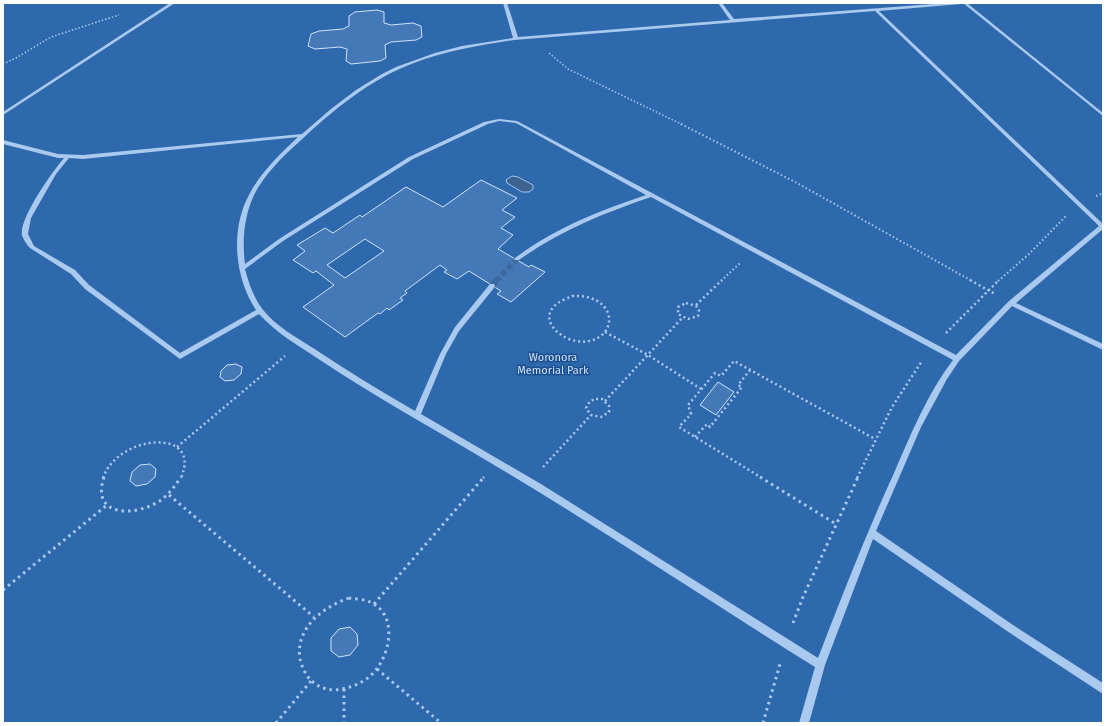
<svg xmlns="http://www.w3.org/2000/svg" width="1106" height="726" viewBox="0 0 1106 726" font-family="'Fira Sans',sans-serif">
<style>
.green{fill:#2e69ad}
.water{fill:#3c6290;stroke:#9cc4f0}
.building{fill:#4478b7;stroke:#cfe3fa;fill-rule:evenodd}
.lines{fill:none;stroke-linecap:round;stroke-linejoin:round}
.minor-tunnel-far1{stroke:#3d69a0;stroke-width:5.5;stroke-dasharray:5.5 3;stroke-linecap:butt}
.minor-tunnel{stroke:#3d69a0;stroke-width:7;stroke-dasharray:7 3.5;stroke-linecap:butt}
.path-far3{stroke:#a9c9ee;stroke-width:1.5;stroke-dasharray:1.5 2;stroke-linecap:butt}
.path-far2{stroke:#a9c9ee;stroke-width:2;stroke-dasharray:1.5 2.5;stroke-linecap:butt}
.path-far1{stroke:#a9c9ee;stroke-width:2.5;stroke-dasharray:2 3;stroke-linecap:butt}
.path{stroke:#a9c9ee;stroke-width:3;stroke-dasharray:2.5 4;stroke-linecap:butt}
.minor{fill:#a9c9ee;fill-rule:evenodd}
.labels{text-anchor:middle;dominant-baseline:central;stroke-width:3;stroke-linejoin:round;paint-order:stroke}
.park-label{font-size:11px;fill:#cfe3fa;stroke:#1b4f8f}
</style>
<rect width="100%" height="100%" fill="#1b4f8f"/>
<rect class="green" x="3" y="3" width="1100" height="720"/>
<polygon class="water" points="512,176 518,177 533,185 533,189 529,192 522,192 507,183 506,180"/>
<g class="building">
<polygon points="377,10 384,12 384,23 391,25 413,23 421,26 422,37 416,40 391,42 385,45 386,58 380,61 351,64 346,61 347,49 340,47 315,49 308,46 311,34 319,31 343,29 349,26 349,16 355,12"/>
<path d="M481,180L517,198L502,210L515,217L501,228L513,235L498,249L529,267L531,265L545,272L511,302L497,294L501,291L469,271L457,279L444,272L447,270L440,265L405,291L407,293L400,298L403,300L389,310L387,308L380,314L378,313L345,337L303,307L334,285L316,271L313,273L293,260L305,251L297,245L325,228L333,233L360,215L362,217L406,187L443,207ZM365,239L384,251L345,278L327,265Z"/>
<polygon points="236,364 242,367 241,374 234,380 225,381 220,377 221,371 227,365"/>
<polygon points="718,382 734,392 716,415 700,405"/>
<polygon points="150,464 156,469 155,477 147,484 136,486 130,481 132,472 140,465"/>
<polygon points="350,627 357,634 358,645 350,655 339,657 331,651 331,638 339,629"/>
</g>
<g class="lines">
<polyline class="minor-tunnel-far1" points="496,281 517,259"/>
<polyline class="minor-tunnel" points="492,286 497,280"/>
<g class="path-far3">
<polyline points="549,53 568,69 683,125"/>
<polyline points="3,64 16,58 51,37 119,15"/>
</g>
<g class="path-far2">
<polyline points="681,124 797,183 972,281"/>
<polyline points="1096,196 1103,193"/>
<polyline points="721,281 740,263"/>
<polyline points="998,281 1028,255 1066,216"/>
</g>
<g class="path-far1">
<polyline points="970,280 995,294"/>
<path d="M572,296C579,296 586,296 593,299C607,304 615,320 604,333C580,358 529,323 558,303C562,300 568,298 572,296Z"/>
<polygon points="686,303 696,306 699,310 698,316 688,319 678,314 678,307"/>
<polyline points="696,305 722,280"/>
<polyline points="605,332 648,355 701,389"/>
<polyline points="946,333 999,280"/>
<polygon points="596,399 602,399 609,406 609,412 601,417 591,415 586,408 590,401"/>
<polyline points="605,401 683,317"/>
<polyline points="695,437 707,424 710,427 742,387 738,385 750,370"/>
<polyline points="177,447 285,356"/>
<polyline points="543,467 591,415"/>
<path d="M103,478C118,434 203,427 181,478"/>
<polyline points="483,478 484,477"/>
<polyline points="762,478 679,427 691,414 688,405 715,373 721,376 734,361 875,439"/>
<polyline points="857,478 892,407 922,361"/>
</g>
<g class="path">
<path d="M104,477C90,518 137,517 161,500C169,494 175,486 181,477"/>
<polyline points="760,477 836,524"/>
<polyline points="169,495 314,617"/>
<polyline points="3,590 107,505"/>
<path d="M349,598C355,599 364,599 370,602C400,615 390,660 369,677C360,684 352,687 341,689C331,691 321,689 313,682C306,677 302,667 300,659C295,628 323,607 349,598Z"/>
<polyline points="374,604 484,477"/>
<polyline points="793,623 803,597 858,477"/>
<polyline points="377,669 441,723"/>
<polyline points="344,689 344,723"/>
<polyline points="276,723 311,681"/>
<polyline points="763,723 780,664"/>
</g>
<g class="minor">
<polygon points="170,3 175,3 3,115 3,112"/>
<path d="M503,3H507L518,37L730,20L718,3H722L734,19L946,3H967L1103,113V116L963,3L961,4L879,11L1103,224V229L1016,303L1103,344V350L1012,306L959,361L947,379L921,427L876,531L1013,625L1103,683V694L1007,631L873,539L825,665L809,723H799L815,667C704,598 596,525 484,459C429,426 374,396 320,360C299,346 276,333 259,314L180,359L85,289L71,274L30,248C27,245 23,239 22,235C19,218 53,171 64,158H58L3,144V140L58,154L83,155L302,134L331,109L356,90L382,74L396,67L435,53L462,46L513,38ZM875,11L1099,226L1009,301L956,355L517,121L499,119L484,122L409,157L279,239L245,264C242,240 244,217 254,195C264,175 282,157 299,142C332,111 370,79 414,63C446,51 480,45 514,40ZM499,121L516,123L646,195C599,211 555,228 515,258L514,259L515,260H519C559,231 604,213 651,197L953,360C927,394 911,434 894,473C866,534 842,596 818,658L541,484L421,414L446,354L459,331L494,288L495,286L494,284H490L455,327L440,354L415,411C380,391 346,370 313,348C296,337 277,327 264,311C254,299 249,284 245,269L283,241L413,159L488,124ZM298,137C280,154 262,171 250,193C230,228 234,277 256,310L180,353L89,285L75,270L34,246L28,234L31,218L56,174L69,158L83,159Z"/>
</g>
</g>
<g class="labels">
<g class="park-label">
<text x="553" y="357">Woronora<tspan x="553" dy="13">Memorial Park</tspan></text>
</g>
</g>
<rect width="1106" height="726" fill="none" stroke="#ffffff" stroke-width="8"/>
</svg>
